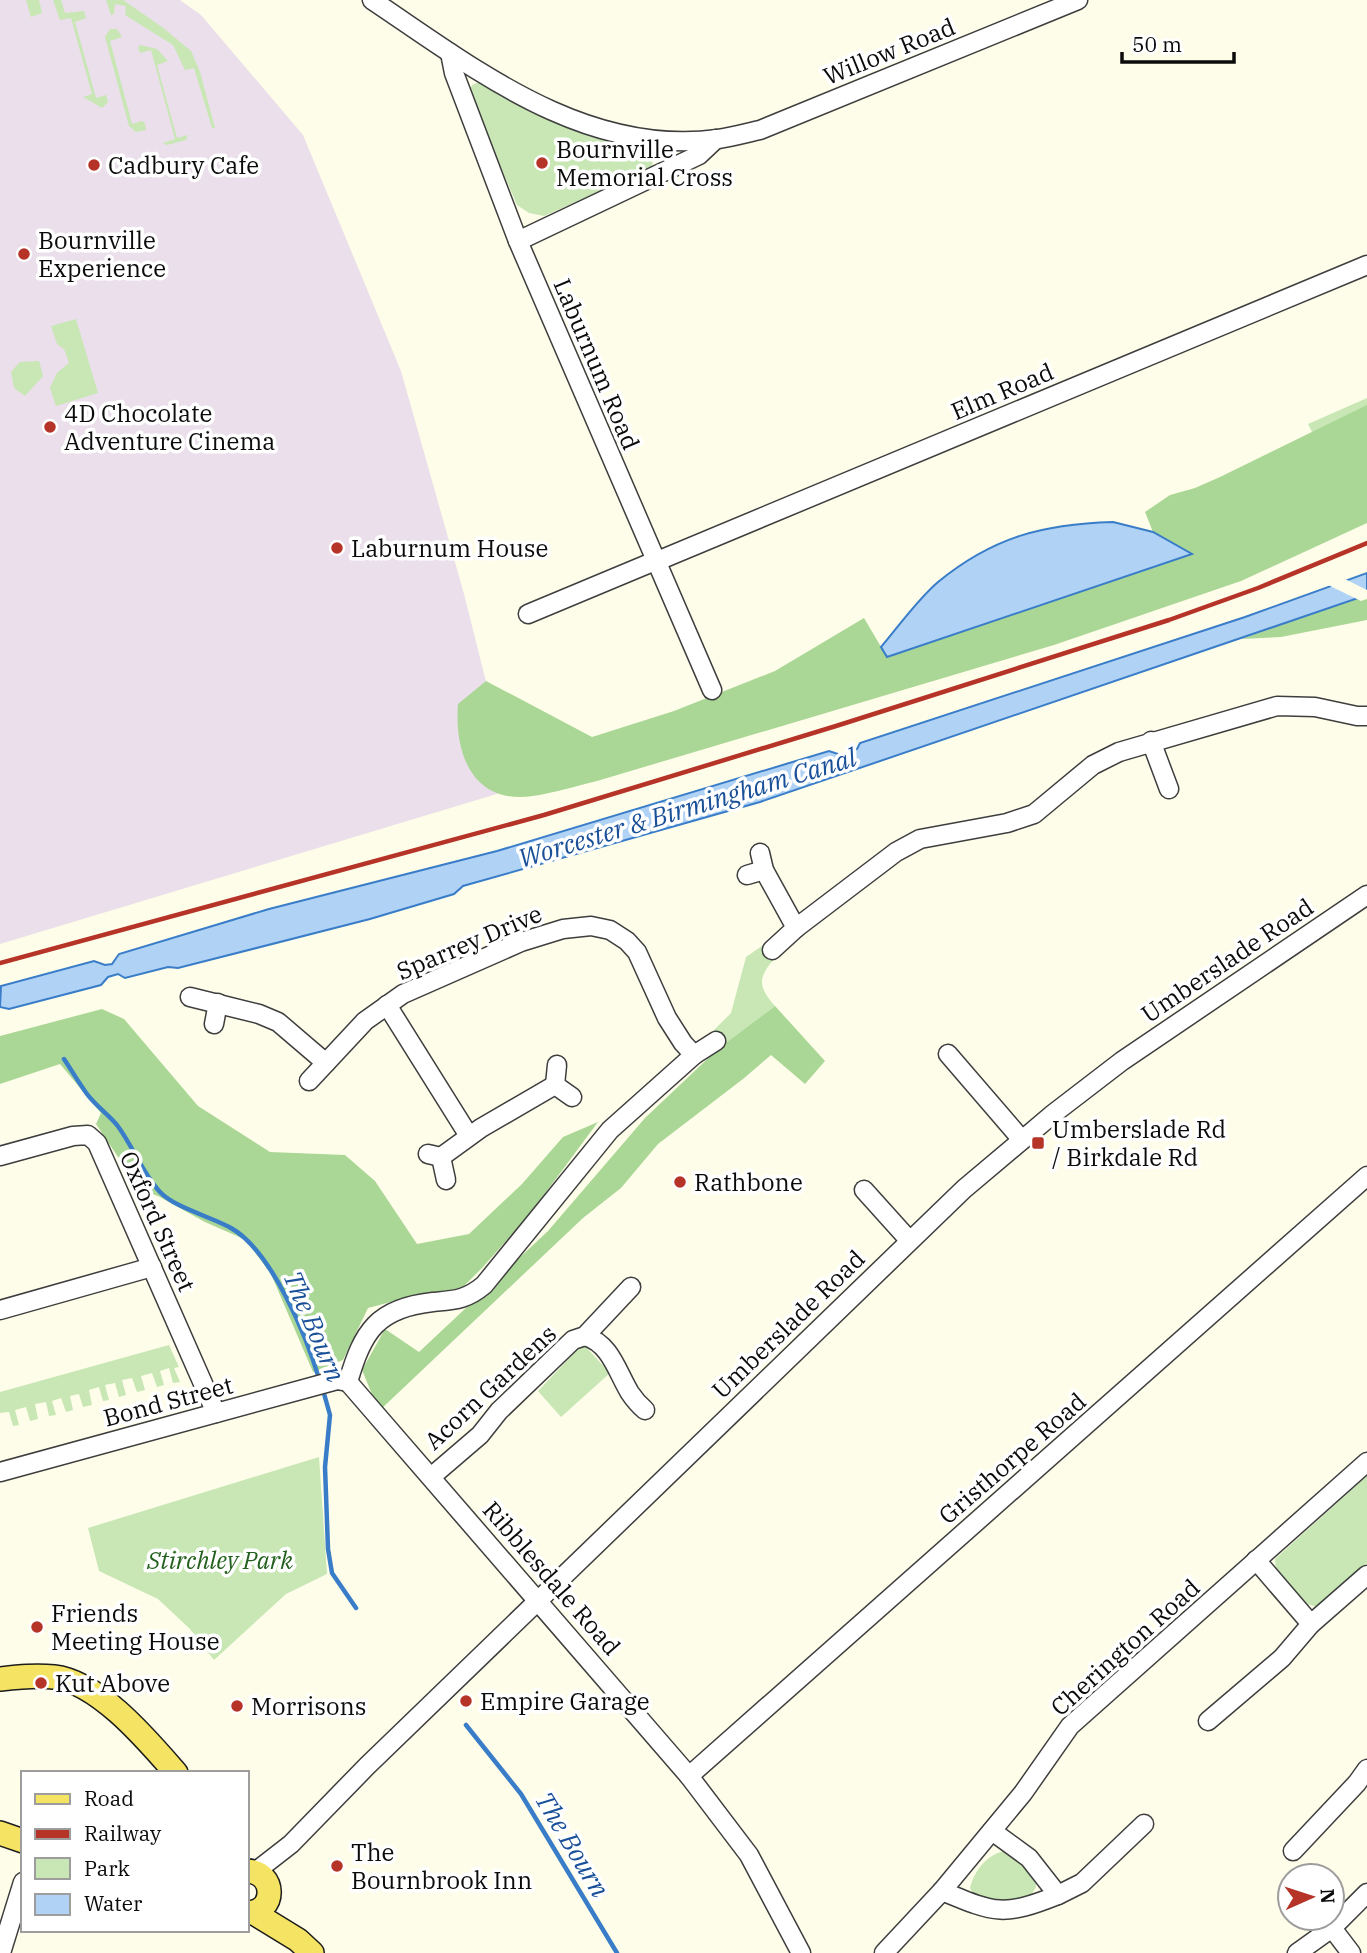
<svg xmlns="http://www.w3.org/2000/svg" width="1367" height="1953" viewBox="0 0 1367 1953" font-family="'IBM Plex Serif',serif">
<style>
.industrial{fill:#eadfea}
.green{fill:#c8e7b5}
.forest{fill:#aad795}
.water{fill:#b0d2f4;stroke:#397dc9;stroke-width:2}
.pier{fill:#fefde9}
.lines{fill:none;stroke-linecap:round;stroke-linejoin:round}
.stream{stroke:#397dc9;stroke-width:4.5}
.minor-casing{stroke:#3e3e3e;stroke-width:21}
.major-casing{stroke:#1c1c1c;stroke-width:26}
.minor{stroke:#fff;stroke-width:18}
.major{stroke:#f5e463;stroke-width:23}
.rail{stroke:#b63328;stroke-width:4.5}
.poi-dot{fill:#b63328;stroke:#fff;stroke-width:2.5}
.labels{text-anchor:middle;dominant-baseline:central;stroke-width:7;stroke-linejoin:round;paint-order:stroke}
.street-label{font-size:24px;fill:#0b0b0b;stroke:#fff}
.poi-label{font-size:24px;fill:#0b0b0b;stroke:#fff;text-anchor:start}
.park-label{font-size:24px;font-style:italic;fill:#23601e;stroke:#fff}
.water-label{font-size:26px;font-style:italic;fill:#195098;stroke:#fff}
</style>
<rect width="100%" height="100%" fill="#fefde9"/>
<polygon class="industrial" points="0,0 180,0 201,15 303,135 401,371 464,594 513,789 0,944"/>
<g class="green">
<polygon points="26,0 39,0 42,13 31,17"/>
<polygon points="53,0 61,0 65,13 84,11 86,18 75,22 96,98 106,95 108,102 102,108 83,97 92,94 71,18 60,20"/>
<polygon points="106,0 123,0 162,27 191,51 200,72 215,128 212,128 194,68 185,70 173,45 125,15 126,6 115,4 114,14 111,15"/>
<polygon points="110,29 117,29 122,37 110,41 132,124 142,121 145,123 146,130 136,132 129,126 105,37"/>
<polygon points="140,45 157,49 168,61 157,65 177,138 188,135 186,140 167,145 163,143 175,139 151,50 140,53 138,47"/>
<polygon points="479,82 567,128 646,147 653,158 652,168 544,216 529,213 517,205 469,92 472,85"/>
<polygon points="76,319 98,393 56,406 50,388 57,373 69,363 64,349 57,344 51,326"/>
<polygon points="39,361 43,376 25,396 14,388 11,372 20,362"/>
<polygon points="1367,398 1367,459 1333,474 1308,424"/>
<path d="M766,943L776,957C757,978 758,986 775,1006L719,1048L711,1033L731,1013L746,957Z"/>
<polygon points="583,1344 610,1373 561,1417 538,1391"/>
<polygon points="169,1345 179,1367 174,1368 180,1382 173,1383 169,1368 160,1371 164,1385 157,1387 152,1373 141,1376 145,1390 137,1392 132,1378 122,1380 126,1395 119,1397 115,1383 105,1385 109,1400 103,1401 99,1387 89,1390 92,1405 83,1407 79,1394 70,1396 73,1410 66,1412 61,1398 52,1401 56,1415 49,1416 46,1402 35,1404 38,1419 30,1421 26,1407 15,1410 19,1425 13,1426 9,1412 0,1413 0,1392"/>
<polygon points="319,1457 327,1574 286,1594 214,1660 190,1629 158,1599 99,1571 88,1528"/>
<polygon points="1367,1476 1367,1563 1317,1607 1300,1602 1276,1573 1275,1559"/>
<path d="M1005,1851L1036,1873V1887L1028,1901L1009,1904L975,1898L970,1888C974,1871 987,1854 1005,1851Z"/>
</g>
<g class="forest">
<path d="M1367,405V523L1241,581L1054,645L597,781C576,786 554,793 533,796C473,805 454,754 458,704L486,681L592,737L674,711L775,671L864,618L887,657L1191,555L1153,532L1145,512L1170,495L1195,488L1220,477Z"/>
<polygon points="1367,595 1367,620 1281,637 1241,639"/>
<polygon points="775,1006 825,1061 805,1084 771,1055 743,1079 658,1144 621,1188 583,1218 379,1411 362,1370 385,1329 419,1352 548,1231 645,1118 719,1048"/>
<polygon points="102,1009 124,1019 198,1106 270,1152 345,1155 375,1181 417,1244 469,1234 522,1184 563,1137 598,1122 529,1215 482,1268 462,1288 402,1299 368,1308 343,1360 313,1372 271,1274 246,1240 205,1222 158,1196 140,1190 96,1124 101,1113 60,1064 0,1084 0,1036"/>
</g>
<g class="water">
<path d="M1113,522L1153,532L1192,554L887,657L881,647C899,626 917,600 938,582C993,537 1043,524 1113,522Z"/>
<polygon points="1367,573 1367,595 760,802 463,886 454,894 370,919 178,968 168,967 125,978 118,974 108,977 101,985 9,1009 0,1007 1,986 94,961 105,965 112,964 119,954 269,909 497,851 829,751 841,755 857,749 860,743 1245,617"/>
</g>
<polygon class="pier" points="1343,578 1367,590 1367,599 1361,601 1326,584"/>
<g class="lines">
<g class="stream">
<path d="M64,1059C72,1071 79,1083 87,1094C96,1106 108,1114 117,1125C133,1146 142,1173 160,1192C175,1208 212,1217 231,1228C272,1251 307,1337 320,1382"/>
<polyline points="323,1390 330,1415 325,1467 328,1549 332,1573 356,1608"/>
<polyline points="466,1725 521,1794 617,1953"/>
</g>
<g class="minor-casing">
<g id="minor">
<path d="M372,0C475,69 585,157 718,139C732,137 746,133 760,130L1078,0"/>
<polyline points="450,53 454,73 518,241 712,690"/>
<polyline points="518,241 699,155 716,139"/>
<polyline points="655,562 1367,265"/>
<polyline points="528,614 655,561"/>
<polyline points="1151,741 1169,789"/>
<polyline points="760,853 764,870 796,928"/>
<polyline points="747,875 764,870"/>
<polyline points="772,950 796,928 896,852 920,839 1007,823 1034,814 1093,765 1119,752 1277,706 1315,707 1357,716 1367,716"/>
<polyline points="190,997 259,1014 278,1022 326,1063"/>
<polyline points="387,1005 469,1136"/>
<polyline points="214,1024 218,1003"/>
<polyline points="948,1054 1022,1140"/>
<polyline points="309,1081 365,1021 403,994 521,942 563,929 591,926 610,930 627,941 637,952 667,1018 683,1043 694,1055"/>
<polyline points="555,1085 557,1065"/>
<polyline points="428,1154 441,1157 481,1128 555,1085 572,1097"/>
<polyline points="0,1156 73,1136 88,1135 97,1143 216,1413"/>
<polyline points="441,1157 446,1180"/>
<polyline points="864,1190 909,1240"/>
<polyline points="0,1310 152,1267"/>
<path d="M585,1336C611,1344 617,1372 630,1393C634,1399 639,1405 645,1410"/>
<polyline points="348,1382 689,1776 749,1855 801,1953"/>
<path d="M348,1382C363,1331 377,1308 433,1302C455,1300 466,1300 484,1285L610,1130L694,1055L716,1041"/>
<polyline points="0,1472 337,1380 348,1382"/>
<polyline points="431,1477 480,1435 499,1411 573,1340 585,1336 631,1287"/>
<polyline points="1256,1560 1311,1624"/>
<polyline points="1208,1721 1282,1658 1311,1624 1367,1575"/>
<polyline points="689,1776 1367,1176"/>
<polyline points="1293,1851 1357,1783 1367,1769"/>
<polyline points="255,1872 291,1844 367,1766 964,1189 1053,1114 1122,1061 1367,895"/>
<path d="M942,1891C995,1913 1003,1917 1058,1895L1029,1858L992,1831"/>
<polyline points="1058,1895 1082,1883 1144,1824"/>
<polyline points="1332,1928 1351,1953"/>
<polyline points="1,1953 23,1882"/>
<polyline points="884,1953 942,1891 1023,1793 1070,1726 1367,1462"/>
<polyline points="1297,1953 1332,1928 1367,1893"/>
</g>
</g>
<g class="major-casing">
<g id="major">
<path d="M0,1679C18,1677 36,1675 54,1677C99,1682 148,1741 176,1773"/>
<polyline points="0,1833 23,1841"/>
<path d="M247,1871C276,1872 277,1912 247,1913"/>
<polyline points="254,1913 298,1940 312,1953"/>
</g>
</g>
<use href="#minor" class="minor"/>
<use href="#major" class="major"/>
<polyline class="rail" points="0,963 544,815 836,726 1169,620 1258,588 1367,543"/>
</g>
<g class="poi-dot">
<circle cx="542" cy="163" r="7"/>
<circle cx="94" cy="165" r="7"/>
<circle cx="24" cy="254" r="7"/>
<circle cx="50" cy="427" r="7"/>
<circle cx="337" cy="548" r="7"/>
<rect x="1031" y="1136" width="14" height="14" rx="3.5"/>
<circle cx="680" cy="1182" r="7"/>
<circle cx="37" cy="1627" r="7"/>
<circle cx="41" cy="1683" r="7"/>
<circle cx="466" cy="1701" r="7"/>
<circle cx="237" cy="1706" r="7"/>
<circle cx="337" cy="1866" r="7"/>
</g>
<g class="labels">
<g class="street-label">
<text transform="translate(889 51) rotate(-22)">Willow Road</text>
<text transform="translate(597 364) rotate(67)">Laburnum Road</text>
<text transform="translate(1002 391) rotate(-23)">Elm Road</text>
<text transform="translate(469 942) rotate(-23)">Sparrey Drive</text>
<text transform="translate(1227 960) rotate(-34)">Umberslade Road</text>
<text transform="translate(158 1221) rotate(66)">Oxford Street</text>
<text transform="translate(788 1324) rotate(-44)">Umberslade Road</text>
<text transform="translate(490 1387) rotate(-43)">Acorn Gardens</text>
<text transform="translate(168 1401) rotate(-15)">Bond Street</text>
<text transform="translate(1012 1458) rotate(-41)">Gristhorpe Road</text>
<text transform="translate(552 1578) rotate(49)">Ribblesdale Road</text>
<text transform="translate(1125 1647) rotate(-42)">Cherington Road</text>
</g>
<g class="poi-label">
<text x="556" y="149">Bournville<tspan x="556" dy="28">Memorial Cross</tspan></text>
<text x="108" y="165">Cadbury Cafe</text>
<text x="38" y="240">Bournville<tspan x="38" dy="28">Experience</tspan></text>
<text x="64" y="413">4D Chocolate<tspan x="64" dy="28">Adventure Cinema</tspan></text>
<text x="351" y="548">Laburnum House</text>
<text x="1052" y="1129">Umberslade Rd<tspan x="1052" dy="28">/ Birkdale Rd</tspan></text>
<text x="694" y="1182">Rathbone</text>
<text x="51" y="1613">Friends<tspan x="51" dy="28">Meeting House</tspan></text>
<text x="55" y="1683">Kut Above</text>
<text x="480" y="1701">Empire Garage</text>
<text x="251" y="1706">Morrisons</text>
<text x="351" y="1852">The<tspan x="351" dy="28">Bournbrook Inn</tspan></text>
</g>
<g class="park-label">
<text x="220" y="1560">Stirchley Park</text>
</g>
<g class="water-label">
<text transform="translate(687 807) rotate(-17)">Worcester &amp; Birmingham Canal</text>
<text transform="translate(315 1326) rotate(67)">The Bourn</text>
<text transform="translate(573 1844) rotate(59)">The Bourn</text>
</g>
</g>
<rect x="21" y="1771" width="228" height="161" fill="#ffffff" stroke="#9d9d9d" stroke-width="2"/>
<rect x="35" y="1794" width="35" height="10" fill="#f5e463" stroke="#9d9d9d" stroke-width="2"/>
<text x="84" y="1806" font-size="21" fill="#0b0b0b">Road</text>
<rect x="35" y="1829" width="35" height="10" fill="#b63328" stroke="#9d9d9d" stroke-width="2"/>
<text x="84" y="1841" font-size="21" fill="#0b0b0b">Railway</text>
<rect x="35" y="1858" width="35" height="21" fill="#c8e7b5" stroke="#9d9d9d" stroke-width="2"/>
<text x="84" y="1876" font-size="21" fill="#0b0b0b">Park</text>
<rect x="35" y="1894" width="35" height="21" fill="#b0d2f4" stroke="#9d9d9d" stroke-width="2"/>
<text x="84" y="1911" font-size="21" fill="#0b0b0b">Water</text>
<g transform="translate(1311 1897) rotate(87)"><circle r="33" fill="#ffffff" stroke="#9d9d9d" stroke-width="2"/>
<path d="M0-5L12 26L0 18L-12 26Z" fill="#b63328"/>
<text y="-10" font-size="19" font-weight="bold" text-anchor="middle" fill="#0b0b0b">N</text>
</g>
<path d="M1122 52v10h112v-10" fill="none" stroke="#0b0b0b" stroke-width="3.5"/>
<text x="1132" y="52" font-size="21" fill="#0b0b0b" stroke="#ffffff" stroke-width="5" paint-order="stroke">50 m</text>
</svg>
